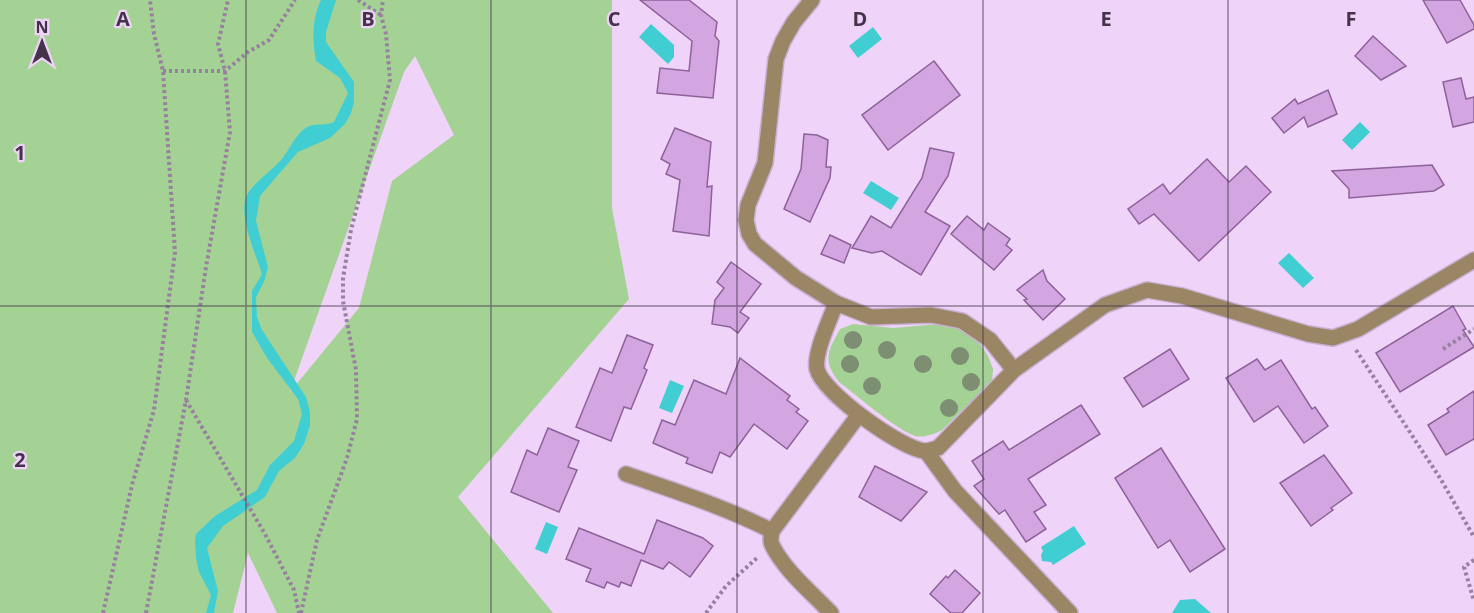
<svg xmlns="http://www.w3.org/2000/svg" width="1474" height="613" viewBox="0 0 1474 613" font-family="'Open Sans',sans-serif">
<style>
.green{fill:#a4d295;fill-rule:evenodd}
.water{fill:#41ced3}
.building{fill:#d3a5e1;stroke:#8d629a;stroke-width:1.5}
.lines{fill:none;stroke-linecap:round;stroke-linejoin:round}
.minor-casing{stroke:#c9afd2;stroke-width:18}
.path{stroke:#98809f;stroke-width:4;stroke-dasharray:3 3;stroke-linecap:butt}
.minor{stroke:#9a8564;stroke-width:15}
.tree{fill:#7e8e73}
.grid{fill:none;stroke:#44314a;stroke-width:1.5;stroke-opacity:0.55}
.grid-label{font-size:20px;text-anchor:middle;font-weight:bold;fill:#44314a;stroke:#efd3f8;stroke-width:4.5;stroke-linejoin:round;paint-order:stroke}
</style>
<rect width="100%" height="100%" fill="#efd3f8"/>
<g class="green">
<path d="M0,0H612V208L629,299L458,497L553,613H277L248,553L233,613H0ZM415,56L454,135L392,181L359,308L290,392L404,72Z"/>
<path d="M853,324L893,328L939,324L957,326L981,345L988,356L993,369L992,382L942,430C935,434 924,438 915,436C897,430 856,395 839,382C822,360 828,351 840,329Z"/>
</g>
<g class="water">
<path d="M321,0H336L326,32V42L354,82V102L351,113L345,124L330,138L298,152L260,196L256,221L268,267L264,282L256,297L257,317L262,330L306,397L310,412V426L304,444L295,458L279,471L265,497L223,526L207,548L218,591L214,613H206L211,595L199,572L196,558L195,540L196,534L215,516L257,490L270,465L294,441L302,414L298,399L267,358L252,332V291L262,274C256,254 236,212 248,193C256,181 271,171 281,160C290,150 295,134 307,127C316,123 326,126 334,122L348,93L340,78L316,61C312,40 312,19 321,0Z"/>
<polygon points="651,24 674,45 674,57 668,64 639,37"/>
<polygon points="873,27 882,39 858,58 849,46"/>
<polygon points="1360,122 1370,132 1352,150 1342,140"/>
<polygon points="871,181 899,198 891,210 863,193"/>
<polygon points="1289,253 1314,278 1303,288 1278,263"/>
<polygon points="670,380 684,386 672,413 659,408"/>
<polygon points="546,522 558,527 547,554 535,549"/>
<polygon points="1074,526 1086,544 1053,565 1051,562 1042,561 1041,555 1043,551 1041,547"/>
<polygon points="1195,599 1211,613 1172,613 1180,600"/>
</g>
<g class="building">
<polygon points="640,0 689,0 717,22 715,36 719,41 713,98 657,93 660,68 689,71 692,41"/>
<polygon points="1423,0 1460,0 1474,25 1474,29 1447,43"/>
<polygon points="1373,36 1406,66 1381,80 1355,56"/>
<polygon points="934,61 960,95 888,150 862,115"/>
<polygon points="1461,78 1466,99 1474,97 1474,122 1453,127 1443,82"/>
<polygon points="1328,90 1337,114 1308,127 1304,117 1284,133 1272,118 1295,99 1298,104"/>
<polygon points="675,128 711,142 707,187 712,186 709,236 673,231 680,180 666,174 670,164 661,159"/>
<polygon points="804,134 817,135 828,140 826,167 831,167 830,178 810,222 784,209 801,169"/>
<polygon points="930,148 954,153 948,176 925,212 950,226 921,275 882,251 872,253 852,248 871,216 891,228 922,178"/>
<polygon points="1207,159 1229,182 1246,166 1271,192 1199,261 1154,214 1139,224 1128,209 1163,184 1170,194"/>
<polygon points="1432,165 1444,185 1434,191 1349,198 1349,189 1332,171"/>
<polygon points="967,216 984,230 988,223 1010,239 1006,245 1012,250 994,270 951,234"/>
<polygon points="830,235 851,245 844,263 821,254"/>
<polygon points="731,262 761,284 740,312 749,318 738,333 730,327 712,324 715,300 724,288 717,282"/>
<polygon points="1043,270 1047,281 1065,299 1043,320 1024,300 1027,299 1017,290"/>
<polygon points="1453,306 1466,329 1463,330 1474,347 1400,392 1376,353"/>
<polygon points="627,335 653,345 644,368 647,370 631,409 624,407 611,441 576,427 600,368 612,373"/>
<polygon points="1170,349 1189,379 1143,407 1124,378"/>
<polygon points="740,358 790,396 787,400 799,409 796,412 808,421 787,449 754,424 730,457 720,452 712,473 686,463 688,458 653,443 662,420 675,425 694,380 726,394"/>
<polygon points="1257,359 1265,370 1281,360 1312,409 1315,407 1328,426 1304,443 1278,406 1254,422 1226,378"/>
<polygon points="1474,391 1474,439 1446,455 1428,425 1449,412 1447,409"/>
<polygon points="1081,405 1100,434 1028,479 1046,505 1034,512 1046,529 1026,542 1005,510 999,514 974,486 984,479 972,461 1003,441 1009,450"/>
<polygon points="548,428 579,441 568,467 577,470 559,512 511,492 527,450 537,455"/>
<polygon points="1161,448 1225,549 1190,572 1170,540 1158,548 1115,478"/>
<polygon points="1324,455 1352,493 1331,508 1333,510 1311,526 1280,483"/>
<polygon points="875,466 927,492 901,521 859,497"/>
<polygon points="657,520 703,538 713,546 690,577 669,562 663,569 641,560 631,586 621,582 619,587 607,582 604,588 586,581 591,569 566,559 579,528 644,554"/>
<polygon points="955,570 980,593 962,613 951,613 930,594 946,576 948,578"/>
</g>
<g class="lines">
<g class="minor-casing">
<g id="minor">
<polyline points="812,0 794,22 783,41 776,59 765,163 748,205 746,220 749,234 755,244 796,278 836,303 871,317 931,315 962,321 990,340 1014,370"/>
<path d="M836,303C830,320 814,352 817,369C822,392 901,449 925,451C929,451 934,449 938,448L1014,370L1105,305L1147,290L1182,296L1308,334L1333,338L1358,329L1474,260"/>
<polyline points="926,451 955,491 1070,613"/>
<path d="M626,474C675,491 725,507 772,531"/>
<polyline points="772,531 858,416"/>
<path d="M772,531C771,536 770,541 772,545C785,571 811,592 831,613"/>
</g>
</g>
<g class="path">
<polyline points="358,0 381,15"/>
<polyline points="163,71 225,71 248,52 269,40 295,0"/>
<polyline points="1443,349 1474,329"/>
<polyline points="1356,350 1440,478 1474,537"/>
<polyline points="186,400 265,534 294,590 299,613"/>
<polyline points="1474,560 1464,567 1474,601"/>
<polyline points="103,613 132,485 154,410 175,252 163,71 154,34 150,0"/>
<polyline points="146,613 186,400 206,267 230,132 225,71 218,44 228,0"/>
<polyline points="301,613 317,540 347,458 357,419 356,370 343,301 343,278 351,230 390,80 386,34 381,15 383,0"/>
<polyline points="706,613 726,586 758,557"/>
</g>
<use href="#minor" class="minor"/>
</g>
<g class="tree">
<circle cx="853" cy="340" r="9"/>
<circle cx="887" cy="350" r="9"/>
<circle cx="960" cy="356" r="9"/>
<circle cx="850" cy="364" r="9"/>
<circle cx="923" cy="364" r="9"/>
<circle cx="971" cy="382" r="9"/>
<circle cx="872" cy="386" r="9"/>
<circle cx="949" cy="408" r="9"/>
</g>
<path class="grid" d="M246,0V613M491,0V613M737,0V613M983,0V613M1228,0V613M0,306H1474"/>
<g class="grid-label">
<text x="123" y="26">A</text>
<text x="368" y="26">B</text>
<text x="614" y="26">C</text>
<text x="860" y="26">D</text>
<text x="1106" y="26">E</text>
<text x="1351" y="26">F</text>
<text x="20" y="160">1</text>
<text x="20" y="467">2</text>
</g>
<g transform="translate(42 42)" stroke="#efd3f8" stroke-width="4.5" paint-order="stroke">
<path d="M0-4.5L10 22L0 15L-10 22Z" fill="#44314a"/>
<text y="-9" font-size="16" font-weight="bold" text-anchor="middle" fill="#44314a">N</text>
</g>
</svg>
